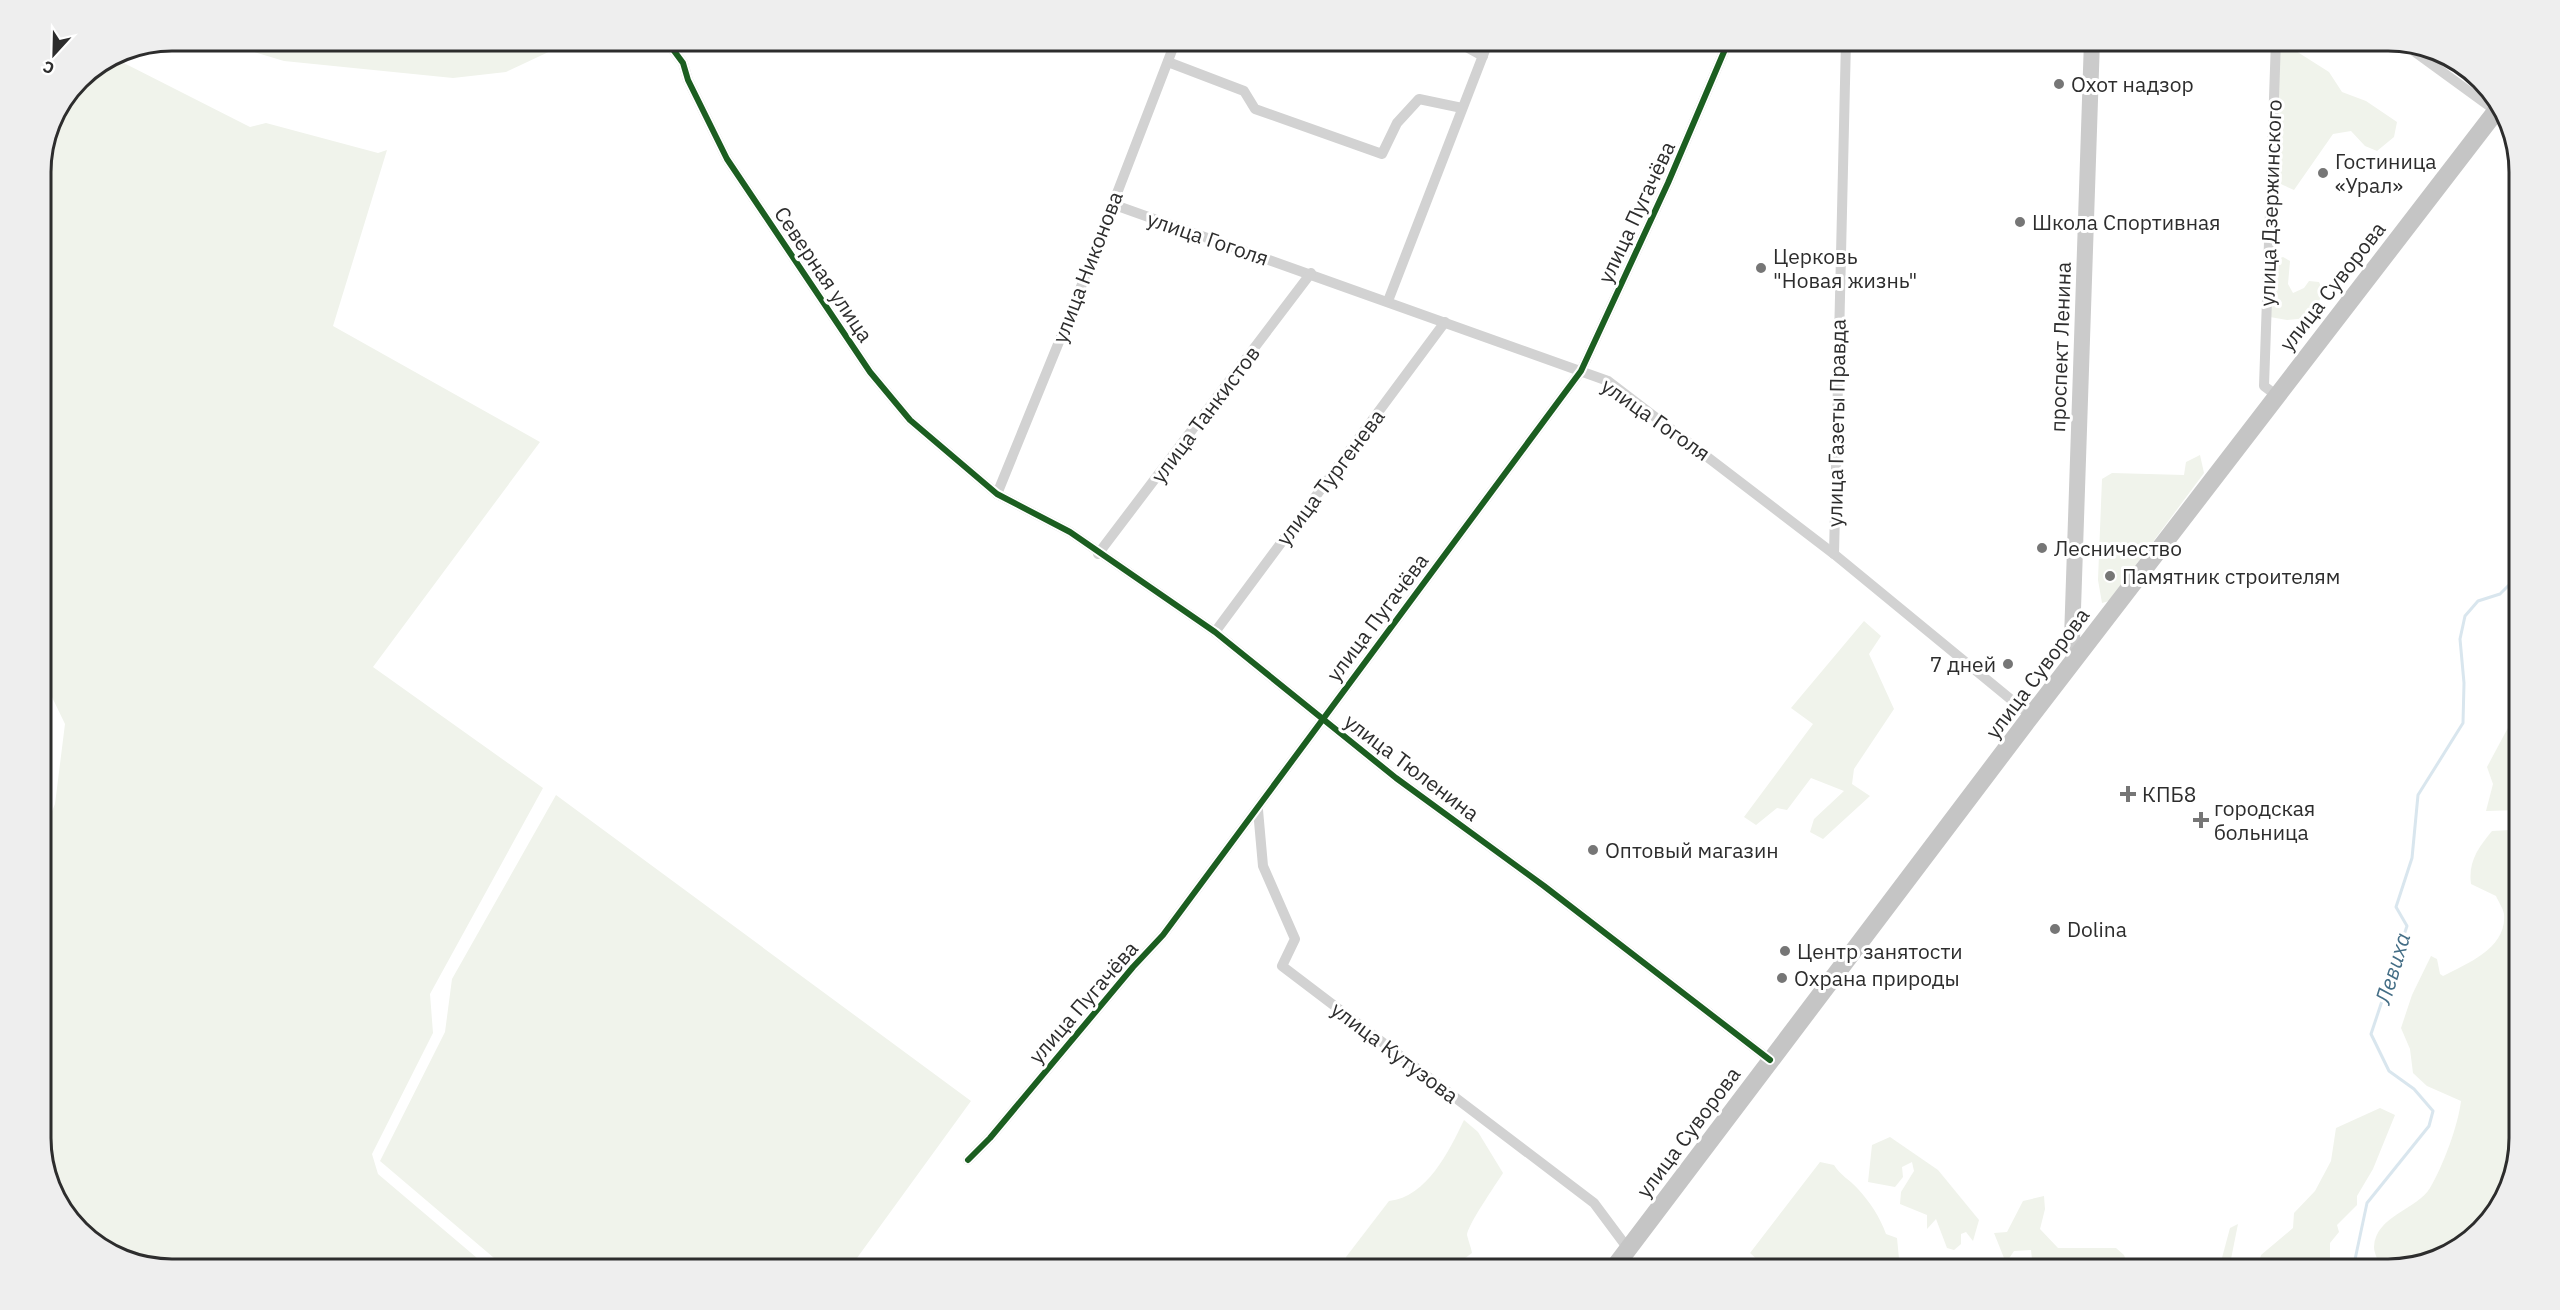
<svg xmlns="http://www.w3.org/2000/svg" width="2560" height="1310" viewBox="0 0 2560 1310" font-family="'IBM Plex Sans',sans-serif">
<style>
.green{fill:#f0f3eb}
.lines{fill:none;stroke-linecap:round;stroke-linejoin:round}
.stream{stroke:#d9e6ee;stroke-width:3}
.street{stroke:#d2d2d2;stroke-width:10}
.secondary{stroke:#cbcbcb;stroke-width:16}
.primary{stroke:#c5c5c5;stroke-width:18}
.cycleway-casing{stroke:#fff;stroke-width:10}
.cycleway{stroke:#1b5e20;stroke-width:6}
.poi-dot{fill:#767676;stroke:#fff;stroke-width:2}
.labels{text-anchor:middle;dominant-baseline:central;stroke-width:6;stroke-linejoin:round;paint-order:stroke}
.poi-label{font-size:21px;fill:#2d2d2d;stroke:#fff;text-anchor:start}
.street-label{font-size:21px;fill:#2d2d2d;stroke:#fff}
.water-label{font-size:22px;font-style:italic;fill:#446e86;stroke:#fff}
.rim{fill:none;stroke:#2d2d2d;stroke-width:3}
</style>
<rect width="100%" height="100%" fill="#fff"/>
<g class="green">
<polygon points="218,41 572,41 506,72 453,78 284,61"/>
<polygon points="2280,41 2289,41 2288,46 2329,72 2342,92 2366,101 2397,122 2394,137 2377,151 2365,146 2351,131 2333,134 2294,190 2274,181"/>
<polygon points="112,57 250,127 266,123 378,153 387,150 333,326 540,442 373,667 543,788 430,994 433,1033 372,1154 378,1174 490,1269 172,1269 113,1256 62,1211 41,1146 41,838 55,804 65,724 51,695 41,688 41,199 51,121 79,79"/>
<path d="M2283,257L2290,261L2288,284L2293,293L2304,288L2309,281L2319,282C2326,296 2316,307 2308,318L2287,320L2270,317L2273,261Z"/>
<polygon points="2200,455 2204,473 2109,601 2102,603 2098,580 2102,479 2112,473 2184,475 2186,462"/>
<polygon points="1864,621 1881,636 1869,654 1894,709 1854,769 1852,784 1870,796 1823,839 1810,832 1814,819 1844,791 1811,778 1787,810 1777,808 1756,825 1744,817 1813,724 1791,708"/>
<polygon points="41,708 49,729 41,773 41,707"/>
<polygon points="2518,709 2519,810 2486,811 2493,784 2487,767"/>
<polygon points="556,795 971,1101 849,1269 507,1269 380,1161 445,1032 452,979"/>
<path d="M2510,830L2515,855L2519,860V1138L2506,1197L2454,1252L2389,1269H2379C2380,1261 2374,1255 2374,1247C2375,1216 2418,1209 2430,1188C2443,1166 2458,1126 2461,1101L2427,1086L2413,1073L2410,1049L2401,1028L2412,995L2431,956L2437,959L2440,974L2443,976C2468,963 2507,948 2504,914C2503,908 2498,901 2496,896L2471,884C2468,862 2478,848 2492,831Z"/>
<polygon points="2380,1108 2395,1115 2373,1169 2357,1196 2357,1205 2337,1225 2339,1232 2330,1243 2330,1269 2257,1269 2261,1255 2293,1228 2294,1213 2315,1191 2331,1161 2336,1128"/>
<path d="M1464,1120L1478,1132L1503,1173C1496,1184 1467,1226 1467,1235C1468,1240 1471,1247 1472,1253L1450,1269H1349L1346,1257L1389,1201C1427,1197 1449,1151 1464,1120Z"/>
<polygon points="1890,1137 1938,1170 1979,1220 1973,1241 1966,1232 1961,1234 1961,1244 1954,1250 1947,1248 1936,1219 1927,1229 1927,1215 1900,1204 1901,1192 1914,1171 1912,1162 1902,1167 1903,1177 1895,1187 1868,1182 1872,1145"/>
<path d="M1820,1162L1834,1165C1840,1175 1850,1180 1858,1189C1870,1202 1880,1217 1886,1234L1897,1238L1900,1269H1756L1761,1263L1750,1253Z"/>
<polygon points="2044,1196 2045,1209 2040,1229 2058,1248 2116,1248 2124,1255 2129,1269 2033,1269 2031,1250 2014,1251 2006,1263 1994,1233 2007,1232 2023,1201"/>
<polygon points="2238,1224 2229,1269 2219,1269 2230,1228"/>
</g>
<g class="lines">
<g class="stream">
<polyline points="2519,506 2519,512"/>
<polyline points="2353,1269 2367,1203 2429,1126 2433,1111 2414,1089 2389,1071 2371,1034 2407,926 2396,907 2412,858 2418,795 2463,723 2464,683 2460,639 2465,616 2478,601 2500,594 2515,579 2519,557"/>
</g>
<g class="street">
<polyline points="666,40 683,63 688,80 727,159 870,372 910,420 997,494 1070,532 1215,632 1396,778 1544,886 1770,1060"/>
<polyline points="1454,40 1483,56"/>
<polyline points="2276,40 2264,386 2276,395"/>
<polyline points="2404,44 2496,111"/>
<polyline points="1168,62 1244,91 1255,109 1382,154 1397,123 1419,99 1462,108"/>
<polyline points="1112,204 1608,381 1834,554 2031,716"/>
<polyline points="1388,301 1489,40"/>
<polyline points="997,494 1074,305 1176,40"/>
<polyline points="1098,554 1311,273"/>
<polyline points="1834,554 1846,40"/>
<polyline points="1215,632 1445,322"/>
<polyline points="1258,810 1263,866 1295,939 1282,966 1594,1203 1629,1250"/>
<polyline points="968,1160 990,1138 1133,967 1163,935 1581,371 1668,183 1729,40"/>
</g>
<polyline class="secondary" points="2081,652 2072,639 2092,40"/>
<polyline class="primary" points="1613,1269 2031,716 2500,106"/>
<g class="cycleway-casing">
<g id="cycleway">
<polyline points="666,40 683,63 688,80 727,159 870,372 910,420 997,494 1070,532 1215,632 1396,778 1544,886 1770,1060"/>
<polyline points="968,1160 990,1138 1133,967 1163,935 1581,371 1668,183 1729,40"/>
</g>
</g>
<use href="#cycleway" class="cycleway"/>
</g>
<g class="poi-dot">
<circle cx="2059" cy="84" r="6"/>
<circle cx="2323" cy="173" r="6"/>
<circle cx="2020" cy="222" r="6"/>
<circle cx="1761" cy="268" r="6"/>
<circle cx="2042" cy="548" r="6"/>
<circle cx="2110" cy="576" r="6"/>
<circle cx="2008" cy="664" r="6"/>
<path d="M2125 785h6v6h6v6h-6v6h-6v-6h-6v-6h6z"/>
<path d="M2198 811h6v6h6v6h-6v6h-6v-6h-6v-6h6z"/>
<circle cx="1593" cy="850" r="6"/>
<circle cx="2055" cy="929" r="6"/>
<circle cx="1785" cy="951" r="6"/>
<circle cx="1782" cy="978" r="6"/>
</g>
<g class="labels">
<g class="poi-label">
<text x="2071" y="84">Охот надзор</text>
<text x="2335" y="161">Гостиница<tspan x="2335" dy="24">«Урал»</tspan></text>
<text x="2032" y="222">Школа Спортивная</text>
<text x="1773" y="256">Церковь<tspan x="1773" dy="24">"Новая жизнь"</tspan></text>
<text x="2054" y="548">Лесничество</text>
<text x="2122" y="576">Памятник строителям</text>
<text x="1996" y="664" text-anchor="end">7 дней</text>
<text x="2142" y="794">КПБ8</text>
<text x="2214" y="808">городская<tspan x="2214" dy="24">больница</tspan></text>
<text x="1605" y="850">Оптовый магазин</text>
<text x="2067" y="929">Dolina</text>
<text x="1797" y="951">Центр занятости</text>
<text x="1794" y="978">Охрана природы</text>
</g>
<g class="street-label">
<text transform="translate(2270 203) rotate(-88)">улица Дзержинского</text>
<text transform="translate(1636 212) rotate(-65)">улица Пугачёва</text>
<text transform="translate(1208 238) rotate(19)">улица Гоголя</text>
<text transform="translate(1087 267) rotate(-69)">улица Никонова</text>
<text transform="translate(824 274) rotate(56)">Северная улица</text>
<text transform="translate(2332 286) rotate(-52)">улица Суворова</text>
<text transform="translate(2060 347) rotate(-88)">проспект Ленина</text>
<text transform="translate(1205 414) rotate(-53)">улица Танкистов</text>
<text transform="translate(1656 419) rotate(35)">улица Гоголя</text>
<text transform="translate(1836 423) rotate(-89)">улица Газеты Правда</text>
<text transform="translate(1330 477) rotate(-53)">улица Тургенева</text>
<text transform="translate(1377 617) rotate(-53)">улица Пугачёва</text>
<text transform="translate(2037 673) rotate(-53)">улица Суворова</text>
<text transform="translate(1412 767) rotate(37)">улица Тюленина</text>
<text transform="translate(1083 1002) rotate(-49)">улица Пугачёва</text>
<text transform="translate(1395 1052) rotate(37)">улица Кутузова</text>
<text transform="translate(1688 1132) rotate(-53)">улица Суворова</text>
</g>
<g class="water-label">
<text transform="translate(2392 968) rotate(-73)">Левиха</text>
</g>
</g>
<path d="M0 0H2560V1310H0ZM172 51H2388A121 121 0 0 1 2509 172V1138A121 121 0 0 1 2388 1259H172A121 121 0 0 1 51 1138V172A121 121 0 0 1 172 51Z" fill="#eee" fill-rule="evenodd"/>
<path class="rim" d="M172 51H2388A121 121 0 0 1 2509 172V1138A121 121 0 0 1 2388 1259H172A121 121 0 0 1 51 1138V172A121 121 0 0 1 172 51Z"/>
<g transform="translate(54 54) rotate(202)" stroke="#ffffff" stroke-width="4.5" paint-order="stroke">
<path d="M0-4.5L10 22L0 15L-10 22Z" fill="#2d2d2d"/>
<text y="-9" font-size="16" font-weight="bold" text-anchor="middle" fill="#2d2d2d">С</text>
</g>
</svg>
